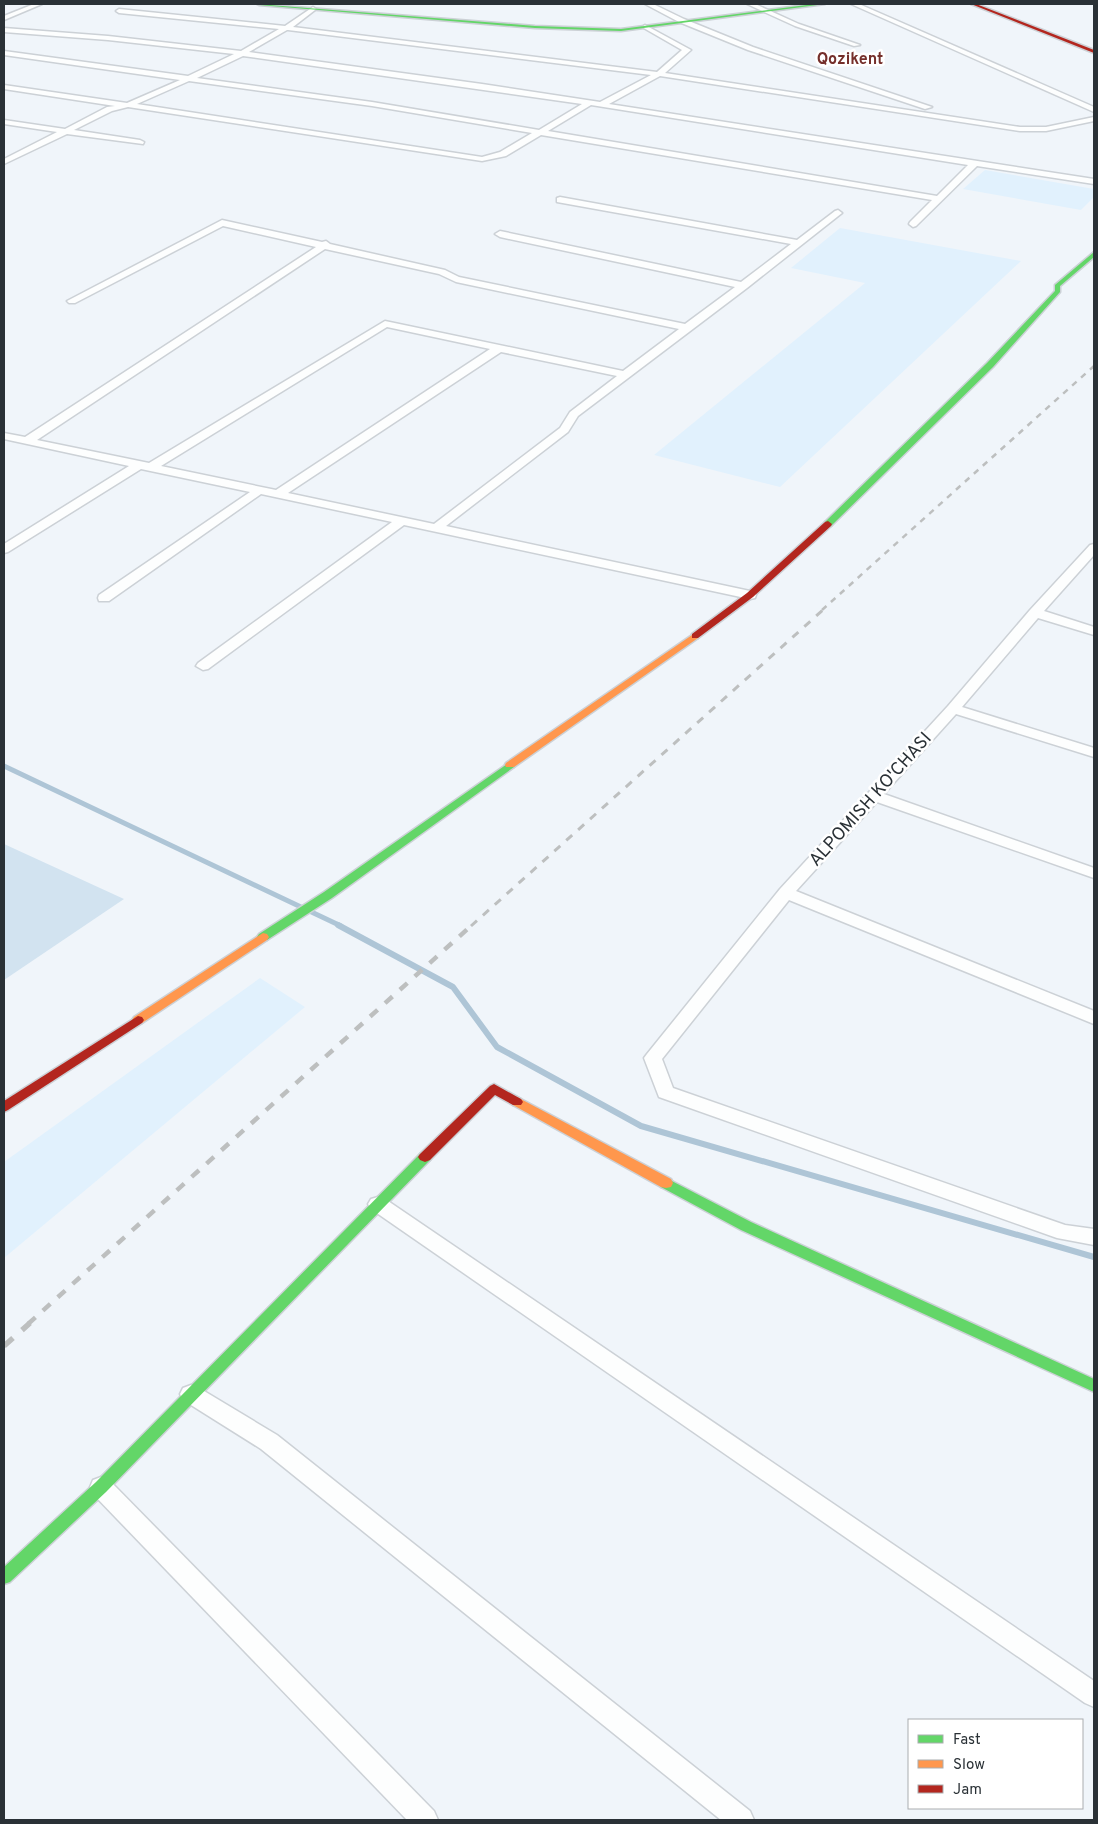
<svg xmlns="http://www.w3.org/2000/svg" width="1098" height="1824" viewBox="0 0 1098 1824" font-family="Overpass,sans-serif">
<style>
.built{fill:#e1f1fd}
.green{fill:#d2e3f0}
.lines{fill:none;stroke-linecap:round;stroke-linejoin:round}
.stream-far1{stroke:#aec5d6;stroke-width:5}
.stream{stroke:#aec5d6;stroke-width:6}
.street-casing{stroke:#ccd1d6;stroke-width:3}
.fast-casing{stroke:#ccd1d6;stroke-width:3}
.slow-casing{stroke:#ccd1d6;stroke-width:3}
.jam-casing{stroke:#ccd1d6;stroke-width:3}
.street{fill:#fdfefe;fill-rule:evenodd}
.fast{fill:#63d668;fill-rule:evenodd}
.slow{fill:#ff974d;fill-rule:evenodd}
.jam{fill:#b3261e;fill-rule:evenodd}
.rail-far3{stroke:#bdbfbf;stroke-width:2.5;stroke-dasharray:6 6;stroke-linecap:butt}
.rail-far2{stroke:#bdbfbf;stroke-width:3;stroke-dasharray:8 8;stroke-linecap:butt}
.rail-far1{stroke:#bdbfbf;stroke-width:4.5;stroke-dasharray:10 10;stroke-linecap:butt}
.rail{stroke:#bdbfbf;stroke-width:5.5;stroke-dasharray:12 12;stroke-linecap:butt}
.labels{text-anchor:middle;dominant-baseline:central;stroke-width:5;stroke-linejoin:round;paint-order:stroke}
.far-quarter-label{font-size:16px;font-weight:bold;fill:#752f2b;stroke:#fff}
.street-label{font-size:18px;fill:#2a3136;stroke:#fff}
</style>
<rect width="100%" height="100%" fill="#f0f5fa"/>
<g class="built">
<polygon points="985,170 1094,189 1094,197 1081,210 963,189"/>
<polygon points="840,228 1021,261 780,487 654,455 865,283 791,268"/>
<polygon points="260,978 305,1007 4,1258 4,1162"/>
</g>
<polygon class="green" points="4,844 124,899 4,980"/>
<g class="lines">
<polyline class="stream-far1" points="4,766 341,926"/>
<polyline class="stream" points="338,925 453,987 497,1047 641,1126 1094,1257"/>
<g class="street-casing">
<g id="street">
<polygon points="34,4 42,4 4,20 4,16"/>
<polygon points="645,4 653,4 684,19 753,47 932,107 925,109 748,50 679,22"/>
<polygon points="747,4 755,4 799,24 860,45 854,46 795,26"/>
<polygon points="851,4 859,4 1094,107 1094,112"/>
<path d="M313,7L316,9L315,10L293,27L657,72L682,50L642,27L645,25L691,50L665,73L1020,127H1046L1094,117V121L1046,131H1020L660,76L609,104L1094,179V184L977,166L916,226L913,227L909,224L910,222L932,200L541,135L506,156L482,161L128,107L112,111L74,130L140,140L144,142L143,144L67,134L4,164V159L57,132L4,124V120L65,129L107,107L115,106L4,89V85L127,103L180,80L4,55V51L188,76L234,54L108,40L4,32V28L108,36L241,51L279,29L119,13L116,11L119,9L285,26ZM287,30H288L651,75L600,102L482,84L249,52ZM243,56L582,104L539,130L372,102L197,78ZM189,81L372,106L532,133L500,152L482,157L137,104ZM591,105L968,165L937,196L548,131Z"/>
<path d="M560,197L797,240L835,211L838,210L842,213L747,288L578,416L568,432L446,526L750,591L755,592L756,595L755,598L750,599L404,525L208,669L203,670L196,666L198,663L392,522L261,494L109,601H99L98,598L99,595L250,492L141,469L8,552L4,553V544L129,466L4,439V433L25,437L316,247L223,226L75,303H69L67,301L222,220L322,242L326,241L330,244L445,270L459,277L685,324L735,287L500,237L495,234L500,231L741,282L791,244L557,202V198ZM325,249L439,274L456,282L679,329L623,371L385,321L149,463L37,440ZM387,327L490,349L276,490L161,466ZM501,352L617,376L570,412L560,428L434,524L288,493Z"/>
<polygon points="1094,544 1094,555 1044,611 1094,627 1094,635 1038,618 962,707 1094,748 1094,757 956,714 884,794 1094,868 1094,878 877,802 796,891 1094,1011 1094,1024 789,900 662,1059 673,1088 1065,1225 1094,1229 1094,1245 1057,1238 659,1097 644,1058 647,1054 780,889 948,706 1030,610 1090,545"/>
<polygon points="378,1197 385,1199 1094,1681 1094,1707 1085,1703 371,1209 368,1204 371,1199"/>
<polygon points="191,1385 199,1388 277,1435 750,1811 754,1820 721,1820 261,1449 183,1400 180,1394 183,1388"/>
<polygon points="101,1477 109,1480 434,1811 438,1820 407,1820 93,1494 90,1487 93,1480"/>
</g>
</g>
<g class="fast-casing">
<g id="fast">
<polygon points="257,4 535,26 621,29 814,4 825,4 621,31 535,28 259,5"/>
<polygon points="1094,252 1094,257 1060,286 1060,292 993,367 831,526 825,526 825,522 987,363 1055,291 1055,285"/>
<polygon points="510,762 515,765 514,767 332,898 267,940 259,940 257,937 259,934 324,892"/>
<polygon points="425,1152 430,1154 432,1157 430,1160 106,1492 10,1582 4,1584 4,1567 96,1482 420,1154"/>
<polygon points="666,1178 751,1222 1094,1379 1094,1392 741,1230 661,1187 659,1183 661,1179"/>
</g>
</g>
<g class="slow-casing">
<g id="slow">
<polygon points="695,633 698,634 698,638 514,767 506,767 505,765 506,763"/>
<polygon points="263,933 267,934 269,937 267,940 142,1023 134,1023 132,1020 134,1017"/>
<polygon points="517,1097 671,1179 673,1183 671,1187 666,1188 661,1187 513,1105 511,1102 513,1099"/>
</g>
</g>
<g class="jam-casing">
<g id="jam">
<polygon points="971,4 976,4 1094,50 1094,53"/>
<polygon points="828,521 832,524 831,526 753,597 698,638 692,638 692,634 747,593 825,522"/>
<polygon points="138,1016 142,1017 144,1020 142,1023 8,1110 4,1112 4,1101"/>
<polygon points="494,1084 521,1099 523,1102 521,1105 513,1105 495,1095 430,1160 425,1162 420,1160 418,1157 420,1154 490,1086"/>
</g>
</g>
<use href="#street" class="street"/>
<use href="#fast" class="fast"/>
<use href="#slow" class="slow"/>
<use href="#jam" class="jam"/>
<polyline class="rail-far3" points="822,610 1094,366"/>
<polyline class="rail-far2" points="471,926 824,609"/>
<polyline class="rail-far1" points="28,1324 472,925"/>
<polyline class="rail" points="4,1346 30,1323"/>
</g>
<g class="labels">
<g class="far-quarter-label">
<text x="850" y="60">Qozikent</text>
</g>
<g class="street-label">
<text transform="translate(871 800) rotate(-48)">ALPOMISH KO'CHASI</text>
</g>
</g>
<rect width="1098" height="1824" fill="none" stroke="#2a3136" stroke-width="10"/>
<rect x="908" y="1719" width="175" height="90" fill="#ffffff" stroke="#aaadaf"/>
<rect x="918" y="1735" width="25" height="8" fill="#63d668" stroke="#aaadaf"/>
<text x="953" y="1744" font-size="15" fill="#2a3136">Fast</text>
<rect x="918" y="1760" width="25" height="8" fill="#ff974d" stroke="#aaadaf"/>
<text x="953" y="1769" font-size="15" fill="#2a3136">Slow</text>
<rect x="918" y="1785" width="25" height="8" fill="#b3261e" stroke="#aaadaf"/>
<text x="953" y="1794" font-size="15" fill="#2a3136">Jam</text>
</svg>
